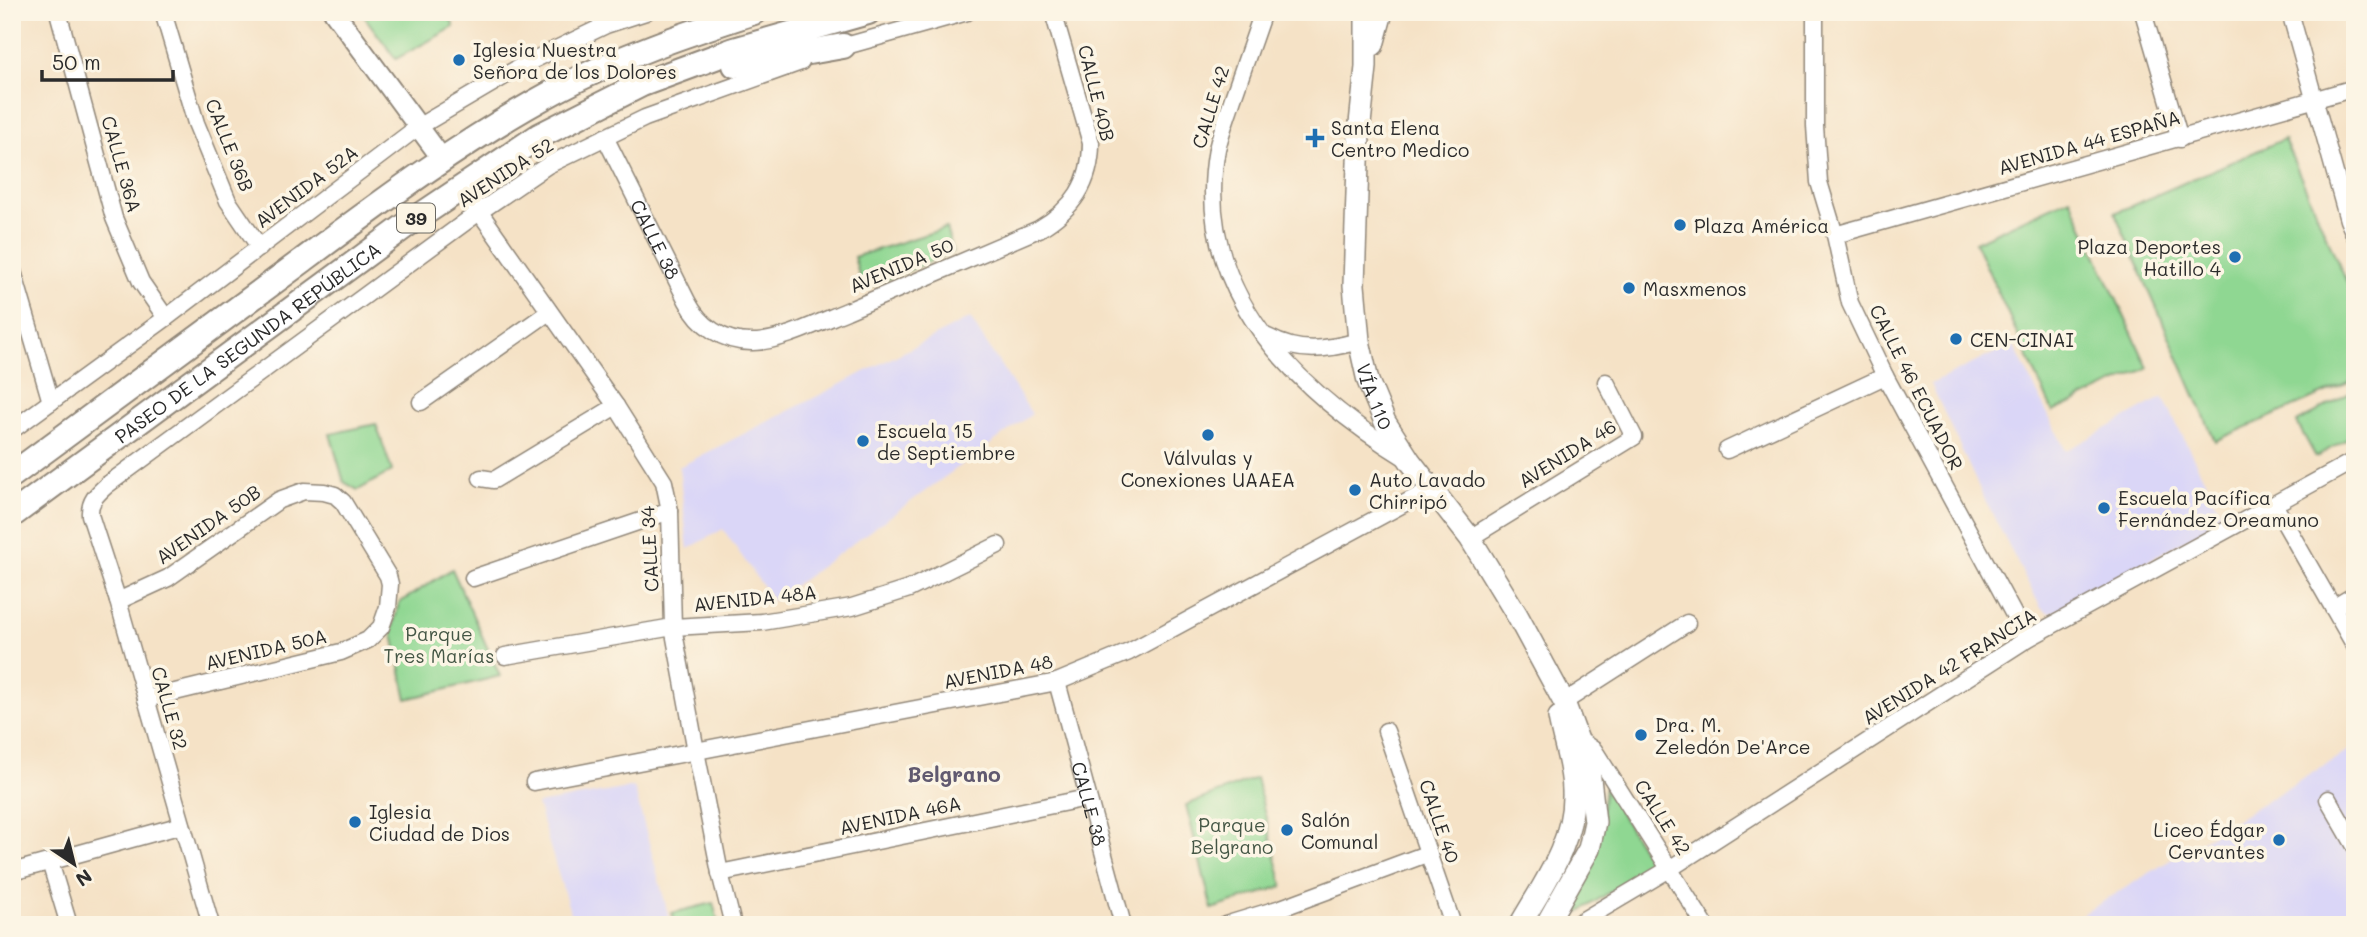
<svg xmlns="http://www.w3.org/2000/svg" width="2367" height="937" viewBox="0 0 2367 937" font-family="Mali,sans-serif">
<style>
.built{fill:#dad6f7}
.green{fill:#8fd792;stroke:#5d815e;stroke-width:2}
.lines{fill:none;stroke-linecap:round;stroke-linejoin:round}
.minor-casing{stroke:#908678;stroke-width:19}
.tertiary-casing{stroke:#908678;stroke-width:23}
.secondary-casing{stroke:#908678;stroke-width:24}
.trunk-casing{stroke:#908678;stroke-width:28}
.minor{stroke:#fff;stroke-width:16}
.tertiary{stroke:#fff;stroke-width:19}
.secondary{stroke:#fff;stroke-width:21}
.trunk{stroke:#fff;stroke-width:24}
.poi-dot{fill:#1f6fb2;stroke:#fcf5e5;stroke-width:2.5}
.labels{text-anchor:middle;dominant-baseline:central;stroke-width:7;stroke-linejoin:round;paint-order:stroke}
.shield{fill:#fcf5e5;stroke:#6a6863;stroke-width:2}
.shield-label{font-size:18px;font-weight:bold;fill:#2b2b2b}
.poi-label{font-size:19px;fill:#2b2b2b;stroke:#fcf5e5;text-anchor:start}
.street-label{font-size:19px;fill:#2b2b2b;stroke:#fcf5e5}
.park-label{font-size:19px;fill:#445645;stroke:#fcf5e5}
.neighbourhood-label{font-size:21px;font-weight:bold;fill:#615a70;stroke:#fcf5e5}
</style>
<rect width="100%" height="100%" fill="#fcf5e5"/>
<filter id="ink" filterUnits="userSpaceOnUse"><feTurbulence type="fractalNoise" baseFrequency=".0143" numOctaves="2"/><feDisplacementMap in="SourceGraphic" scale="14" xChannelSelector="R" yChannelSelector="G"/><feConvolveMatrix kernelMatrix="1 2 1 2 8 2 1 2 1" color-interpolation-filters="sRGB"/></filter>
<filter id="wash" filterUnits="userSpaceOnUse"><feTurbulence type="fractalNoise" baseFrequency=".00686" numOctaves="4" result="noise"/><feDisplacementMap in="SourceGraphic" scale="28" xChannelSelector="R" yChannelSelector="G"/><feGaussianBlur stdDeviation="1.57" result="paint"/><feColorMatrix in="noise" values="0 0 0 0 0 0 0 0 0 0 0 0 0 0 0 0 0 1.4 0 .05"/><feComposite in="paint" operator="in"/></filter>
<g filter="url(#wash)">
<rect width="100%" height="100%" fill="#f5e2c6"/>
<g class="built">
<polygon points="970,318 1032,414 773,601 723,529 688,549 679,467"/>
<polygon points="2013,344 2066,451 2163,397 2224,519 2055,612 2049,613 2041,608 1983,496 1931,384"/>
<polygon points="2351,749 2355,755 2355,925 2065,925"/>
<polygon points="634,787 671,925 574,925 537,804"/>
</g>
<g class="green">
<polygon points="361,12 448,12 454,27 396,59"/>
<polygon points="2284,139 2355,301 2355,380 2215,441 2115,213"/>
<polygon points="2070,198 2148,368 2053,412 1975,242"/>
<polygon points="946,228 953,252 863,290 854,257"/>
<polygon points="2355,390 2355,434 2316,457 2297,423"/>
<polygon points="376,424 392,471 358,490 344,482 330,434"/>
<polygon points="452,569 500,676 407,699 392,630 399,603"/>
<polygon points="1256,778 1283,886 1212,909 1186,805"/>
<polygon points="1605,788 1652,865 1562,923 1596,852"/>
<polygon points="713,903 719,925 676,925 672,913"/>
</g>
</g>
<g filter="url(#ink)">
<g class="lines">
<g class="minor-casing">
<g id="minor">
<polyline points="58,12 114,218 141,282 166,318"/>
<polyline points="163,12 196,123 228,201 260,248"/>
<path d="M1263,12C1253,41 1243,69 1233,98C1228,114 1221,132 1217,149C1191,291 1297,391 1407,459"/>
<polyline points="1815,12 1815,126 1819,182 1835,235 1850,303 1885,376 2027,639"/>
<polyline points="2143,12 2180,139"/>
<polyline points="2290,12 2348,220 2355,236"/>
<polyline points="835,49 967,12"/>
<path id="s1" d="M605,137L687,301C700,326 723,342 751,342C778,343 822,321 847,311C911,284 975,256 1039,229C1073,209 1091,183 1091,143L1053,12"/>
<polyline points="462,187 616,406 664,482 670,511 673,627 696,751 720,873 733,925"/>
<polyline points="1835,235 2355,88"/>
<polyline points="12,268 51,402"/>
<path d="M1268,337C1299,354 1326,350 1359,341"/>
<polyline points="421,402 549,312"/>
<polyline points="12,430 166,318 418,127 525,64 606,25 646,12"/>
<polyline points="1727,450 1885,376"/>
<polyline points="481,478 494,480 616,406"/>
<polyline points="2275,506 2355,646"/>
<polyline points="1470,538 1634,437 1606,382"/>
<polyline points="473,578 670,511"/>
<polyline points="118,601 168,578 279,500 304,491 324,492 335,495 343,502 388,576 390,584 388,607 381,627 368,640 341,652 146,699"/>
<polyline points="2333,608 2355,595"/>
<polyline points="505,656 673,627 762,622 852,607 909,589 998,545"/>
<path id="s2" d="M1057,682L1123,925"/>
<polyline points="1564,702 1687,623"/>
<polyline points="1386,731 1453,925"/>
<polyline points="1578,739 1594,750 1705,925"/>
<polyline points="534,782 1057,682 1129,652 1431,489"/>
<polyline points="2328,799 2355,846"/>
<polyline points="50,862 69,925"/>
<polyline points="12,872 182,825"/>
<polyline points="720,873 1087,798"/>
<path d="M211,925L118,601L90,515C89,501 97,494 107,485L479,212L548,165L645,118L801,62"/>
<polyline points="1225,925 1281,908 1429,853"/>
<polyline points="1575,925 1671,868 2027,639 2355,460"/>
</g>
</g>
<g class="tertiary-casing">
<polyline id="tertiary" points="334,12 443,160"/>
</g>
<g class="secondary-casing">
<g id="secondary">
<path id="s3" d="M1366,12V67L1359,133L1354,285L1359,341L1368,381L1385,422L1410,461L1470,538L1517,615L1564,702L1589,770L1595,822L1589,849L1546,925"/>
<polyline points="1373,45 1382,12"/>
<path d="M1520,925C1544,883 1575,842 1573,791C1573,767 1563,741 1559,717"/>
</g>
</g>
<g class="trunk-casing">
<g id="trunk">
<polyline points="735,65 843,46"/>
<path d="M12,475C109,403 206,332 302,261C384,200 467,138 557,90C620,56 686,34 754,12"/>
<path id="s4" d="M12,515L405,226L539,136L642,84L734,50L868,12"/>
</g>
</g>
<use href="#minor" class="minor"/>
<use href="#tertiary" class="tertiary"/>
<use href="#secondary" class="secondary"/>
<use href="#trunk" class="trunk"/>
</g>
</g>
<g class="poi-dot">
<circle cx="459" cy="60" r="7"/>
<path d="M1311.5 127.5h7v7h7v7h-7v7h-7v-7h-7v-7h7z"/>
<circle cx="1680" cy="225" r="7"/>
<circle cx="2235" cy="257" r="7"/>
<circle cx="1629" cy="288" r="7"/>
<circle cx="1956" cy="339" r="7"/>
<circle cx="1208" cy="435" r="7"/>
<circle cx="863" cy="441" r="7"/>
<circle cx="1355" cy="490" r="7"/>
<circle cx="2104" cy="508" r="7"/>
<circle cx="1641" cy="735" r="7"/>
<circle cx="355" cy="822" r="7"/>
<circle cx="1287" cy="830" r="7"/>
<circle cx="2279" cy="840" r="7"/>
</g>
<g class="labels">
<rect class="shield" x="397" y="203.5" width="38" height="29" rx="5"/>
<g class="shield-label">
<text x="416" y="218">39</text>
</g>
<g class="poi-label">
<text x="473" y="49">Iglesia Nuestra<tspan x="473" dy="22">Señora de los Dolores</tspan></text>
<text x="1331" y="127">Santa Elena<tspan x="1331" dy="22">Centro Medico</tspan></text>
<text x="1694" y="225">Plaza América</text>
<text x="2221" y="246" text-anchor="end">Plaza Deportes<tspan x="2221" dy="22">Hatillo 4</tspan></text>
<text x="1643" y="288">Masxmenos</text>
<text x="1970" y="339">CEN-CINAI</text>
<text x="877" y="430">Escuela 15<tspan x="877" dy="22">de Septiembre</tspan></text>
<text x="1208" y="457" text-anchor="middle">Válvulas y<tspan x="1208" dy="22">Conexiones UAAEA</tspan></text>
<text x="1369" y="479">Auto Lavado<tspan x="1369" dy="22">Chirripó</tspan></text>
<text x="2118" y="497">Escuela Pacífica<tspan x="2118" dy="22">Fernández Oreamuno</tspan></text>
<text x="1655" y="724">Dra. M.<tspan x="1655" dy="22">Zeledón De'Arce</tspan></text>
<text x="369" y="811">Iglesia<tspan x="369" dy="22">Ciudad de Dios</tspan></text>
<text x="1301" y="819">Salón<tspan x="1301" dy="22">Comunal</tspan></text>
<text x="2265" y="829" text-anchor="end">Liceo Édgar<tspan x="2265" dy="22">Cervantes</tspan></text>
</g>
<g class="street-label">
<text transform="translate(1097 93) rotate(76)">CALLE 40B</text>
<text transform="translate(1210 107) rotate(-73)">CALLE 42</text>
<text transform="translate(2089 142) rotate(-16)">AVENIDA 44 ESPAÑA</text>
<text transform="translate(230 145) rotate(68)">CALLE 36B</text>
<text transform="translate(122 164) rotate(74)">CALLE 36A</text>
<text transform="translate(505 172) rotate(-33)">AVENIDA 52</text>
<text transform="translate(306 186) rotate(-37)">AVENIDA 52A</text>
<text stroke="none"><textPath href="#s1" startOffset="114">CALLE 38</textPath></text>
<text transform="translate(901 265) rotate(-23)">AVENIDA 50</text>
<text stroke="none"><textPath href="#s4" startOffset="292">PASEO DE LA SEGUNDA REPÚBLICA</textPath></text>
<text transform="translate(1917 387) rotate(63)">CALLE 46 ECUADOR</text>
<text stroke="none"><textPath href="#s3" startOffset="387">VÍA 110</textPath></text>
<text transform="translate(1567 453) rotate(-32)">AVENIDA 46</text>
<text transform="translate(208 524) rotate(-35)">AVENIDA 50B</text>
<text transform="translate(649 549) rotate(-93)">CALLE 34</text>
<text transform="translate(755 598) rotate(-6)">AVENIDA 48A</text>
<text transform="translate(266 649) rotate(-13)">AVENIDA 50A</text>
<text transform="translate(1949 666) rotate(-32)">AVENIDA 42 FRANCIA</text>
<text transform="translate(998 671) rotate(-11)">AVENIDA 48</text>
<text transform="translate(170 708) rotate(74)">CALLE 32</text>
<text stroke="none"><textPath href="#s2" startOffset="126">CALLE 38</textPath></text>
<text transform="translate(900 815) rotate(-12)">AVENIDA 46A</text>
<text transform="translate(1663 817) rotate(57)">CALLE 42</text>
<text transform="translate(1440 821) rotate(71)">CALLE 40</text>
</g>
<g class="park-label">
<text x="439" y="633">Parque<tspan x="439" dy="22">Tres Marías</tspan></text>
<text x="1232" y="824">Parque<tspan x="1232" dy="22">Belgrano</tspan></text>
</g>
<g class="neighbourhood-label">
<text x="954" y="773">Belgrano</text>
</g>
</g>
<rect width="2367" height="937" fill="none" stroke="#fcf5e5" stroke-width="42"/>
<g transform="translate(74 864) rotate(145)" stroke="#fcf5e5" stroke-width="5" paint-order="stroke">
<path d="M0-5L12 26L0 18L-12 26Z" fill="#2b2b2b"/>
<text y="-10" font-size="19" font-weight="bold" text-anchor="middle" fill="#2b2b2b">N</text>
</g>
<path d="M42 70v10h131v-10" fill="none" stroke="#2b2b2b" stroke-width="3.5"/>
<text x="52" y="70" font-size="21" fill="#2b2b2b" stroke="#fcf5e5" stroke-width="5" paint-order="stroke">50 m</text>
</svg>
